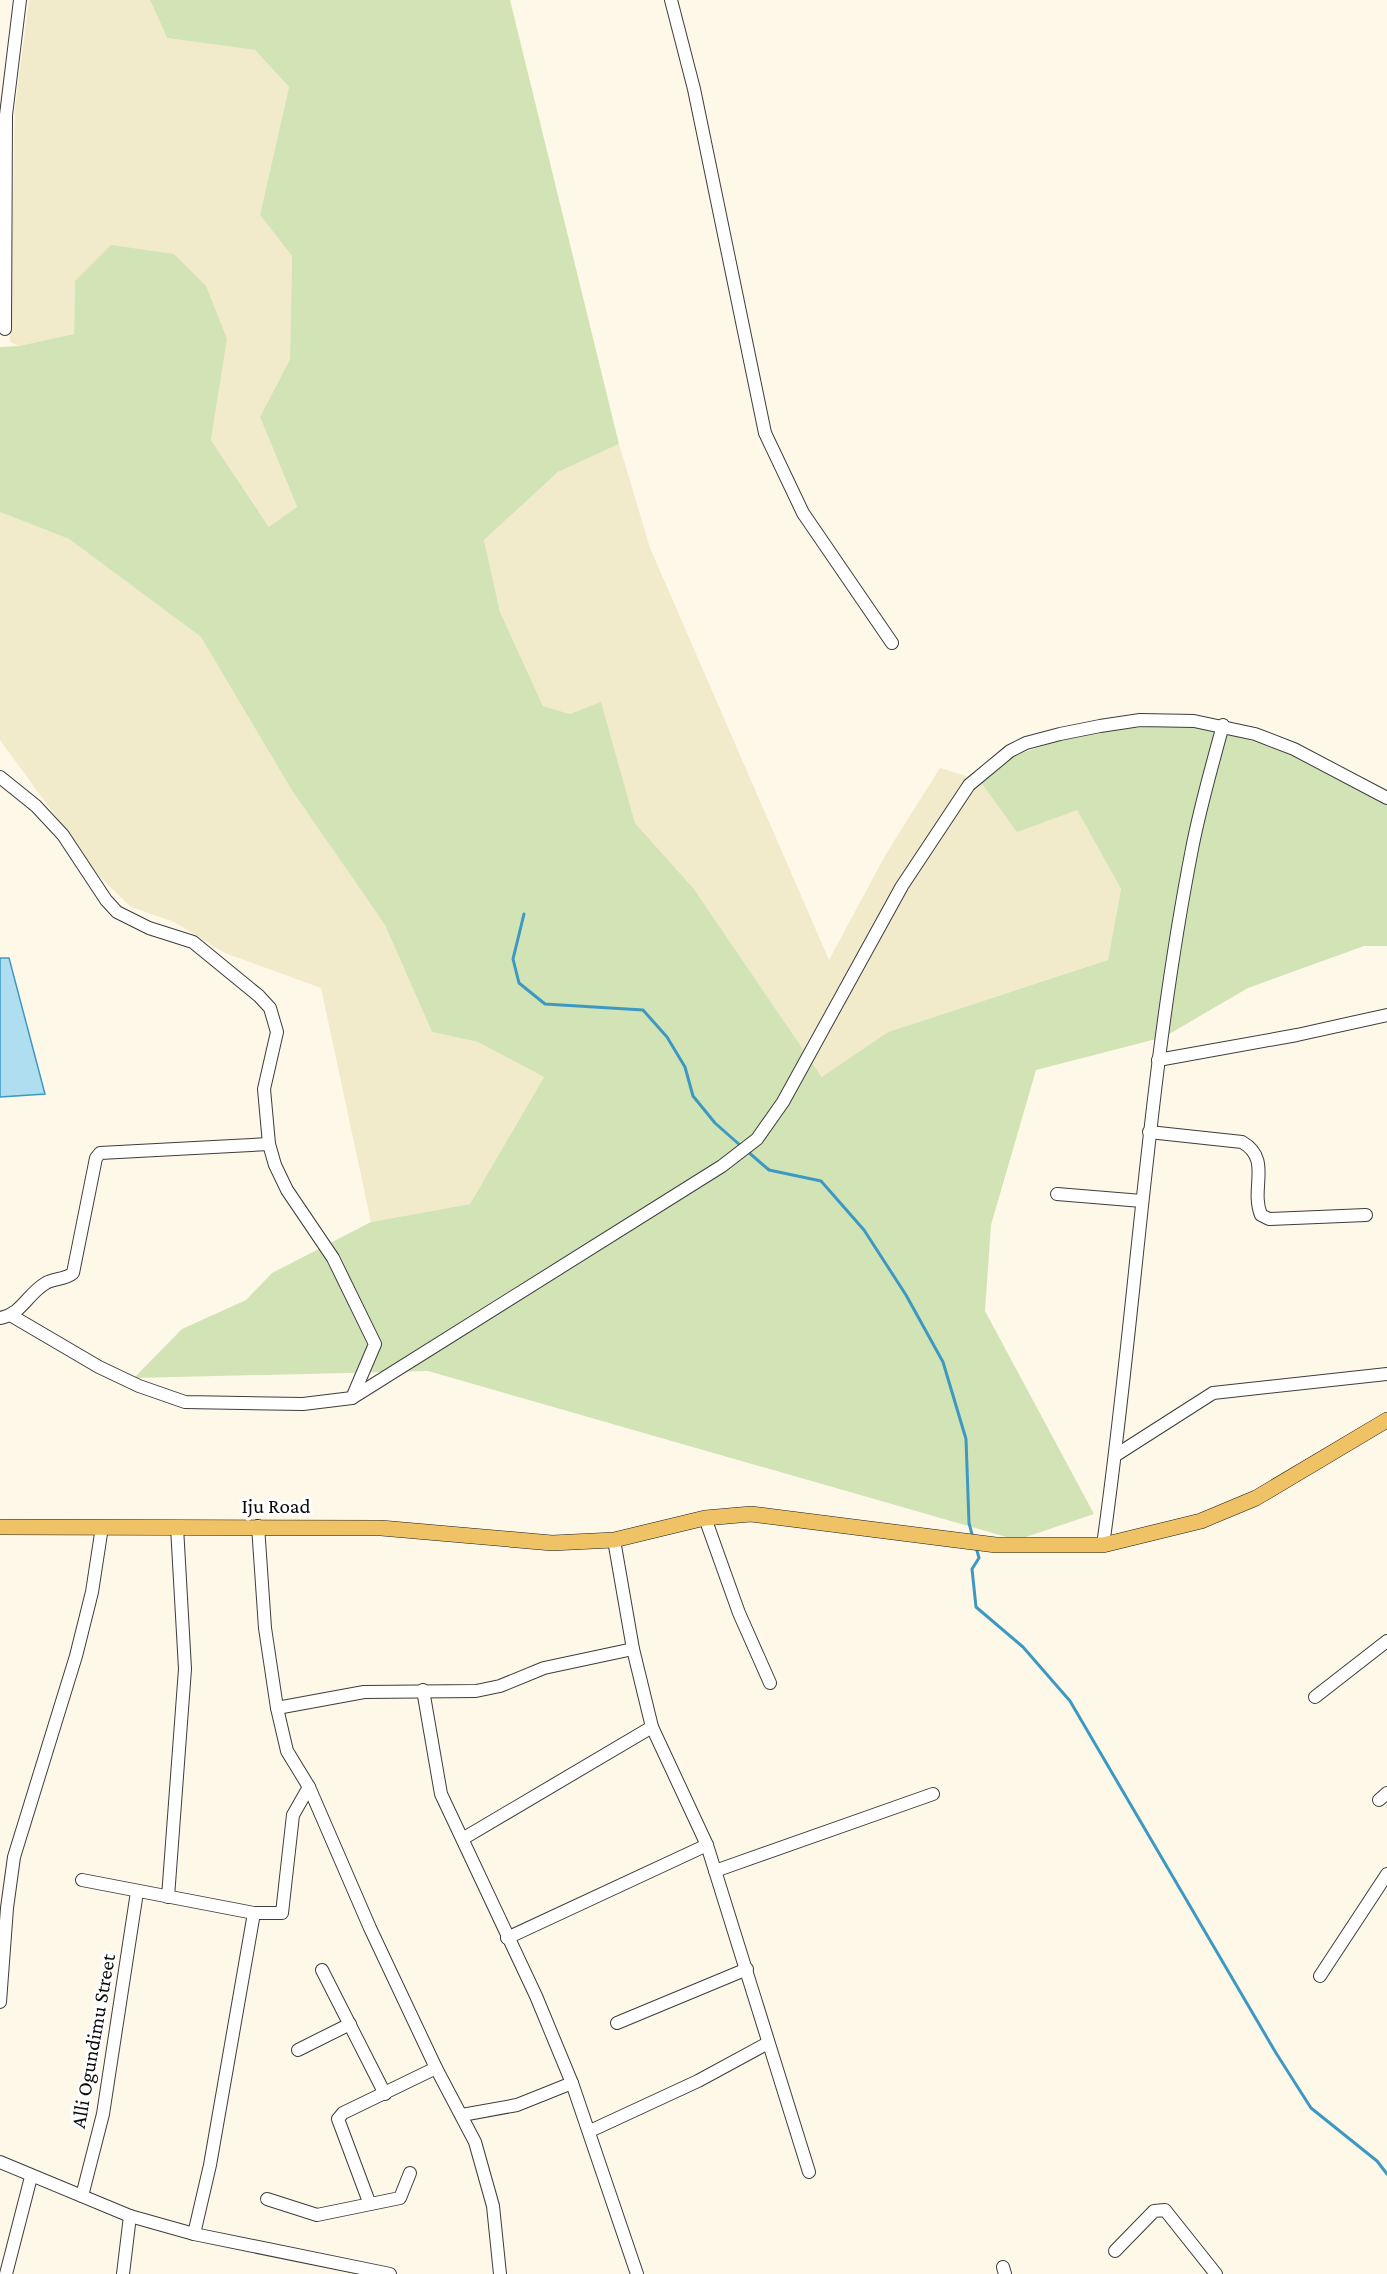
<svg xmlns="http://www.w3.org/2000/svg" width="1387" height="2274" viewBox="0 0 1387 2274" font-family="'Crimson Pro',serif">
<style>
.farmland{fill:#f1eacb}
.green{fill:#d2e4b5}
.water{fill:#b0def1;stroke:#3d99c3;stroke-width:1.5}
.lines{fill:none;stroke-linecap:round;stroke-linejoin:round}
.stream{stroke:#3d99c3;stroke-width:3}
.minor-casing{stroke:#3d3d3d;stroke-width:14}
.major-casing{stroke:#1b1b1b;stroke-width:16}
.minor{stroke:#fff;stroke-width:12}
.major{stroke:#efc266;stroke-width:15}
.labels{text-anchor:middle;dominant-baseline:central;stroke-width:6;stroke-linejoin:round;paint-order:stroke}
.street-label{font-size:21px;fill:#0a0a0a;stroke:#fff}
</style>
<rect width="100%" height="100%" fill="#fef8e8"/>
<g class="farmland">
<polygon points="29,0 150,0 167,38 255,50 289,87 260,215 292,256 290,359 260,417 297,508 270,528 211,440 227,339 75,281 74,334 19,346 10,342 15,108"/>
<polygon points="619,444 650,548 829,960 886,854 940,768 1077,810 1121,889 1108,960 888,1032 823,1078 694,889 635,823 601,703 570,714 543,706 500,612 484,540 558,472"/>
<polygon points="0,512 69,539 201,637 291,789 385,925 432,1032 478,1042 544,1077 470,1204 371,1222 321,988 225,953 174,922 131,907 100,877 0,740"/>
</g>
<polygon class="green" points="150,0 510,0 619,444 558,472 484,540 500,612 543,706 570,714 601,702 635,823 694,889 822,1077 888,1032 1108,960 1121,889 1077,810 1017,832 980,781 1012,756 1089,731 1195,724 1276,748 1387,802 1387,946 1364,946 1248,988 1164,1037 1036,1070 991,1225 985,1311 1094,1514 1017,1540 428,1371 134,1378 182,1329 246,1300 272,1273 371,1222 470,1204 544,1077 478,1042 432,1032 385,925 291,789 201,637 69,539 0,512 0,347 19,346 74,334 75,281 111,245 174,254 206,286 227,339 211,440 269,527 297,507 260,417 290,359 292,256 260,215 289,87 255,50 167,38"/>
<polygon class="water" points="0,958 9,958 45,1094 0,1097"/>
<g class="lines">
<g class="stream">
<polyline points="524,914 513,959 519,983 545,1004 643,1010 667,1037 685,1067 693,1096 715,1123 741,1146"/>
<polyline points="746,1150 769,1170 821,1181 864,1230 906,1295 943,1362 966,1439 969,1523 973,1538"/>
<polyline points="976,1547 979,1558 972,1569 976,1607 1023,1647 1070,1701 1276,2053 1311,2108 1377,2161 1387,2174"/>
</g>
<g class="minor-casing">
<g id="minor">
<polyline points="671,0 694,89 765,433 803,513 892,643"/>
<polyline points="5,329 6,115 20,0"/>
<polyline points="0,777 36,806 63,835 106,900 117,912 149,928 193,942 259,996 270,1008 277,1032 264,1089 269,1144 275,1165 287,1190 333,1258 375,1344 352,1398"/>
<polyline points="1158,1060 1297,1035 1387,1015"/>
<path d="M1149,1132L1242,1142C1272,1159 1250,1188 1261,1215L1269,1219L1366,1215"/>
<polyline points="1057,1194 1142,1201"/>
<polyline points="12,1316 99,1367 139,1386 185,1402 303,1404 352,1398 722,1166 757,1139 783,1102 902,886 969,785 1010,751 1026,743 1060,734 1100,726 1140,720 1194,721 1255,734 1294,749 1387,798"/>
<path d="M0,1318C22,1314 27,1294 46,1283C54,1278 65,1280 73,1273L96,1158L100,1153L269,1144"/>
<polyline points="1116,1455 1213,1393 1387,1374"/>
<polyline points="705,1518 739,1613 770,1683"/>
<polyline points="258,1526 265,1628 277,1708 287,1751 309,1787 370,1928 436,2068 475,2142 493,2206 500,2274"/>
<polyline points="614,1540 633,1649 652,1727 707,1845 809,2172"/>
<path d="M1103,1545C1136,1313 1147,1079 1192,849C1200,807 1212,766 1223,725"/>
<polyline points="423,1690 441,1794 536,1996 572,2083 637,2274"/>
<polyline points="1315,1697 1387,1641"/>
<polyline points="277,1708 364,1692 476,1691 500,1686 544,1668 633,1649"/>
<polyline points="1379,1800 1387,1793"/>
<polyline points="464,1838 652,1727"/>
<polyline points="715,1871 933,1794"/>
<polyline points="82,1880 254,1913 282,1913 293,1815 309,1787"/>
<polyline points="168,1897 185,1669 177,1527"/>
<polyline points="507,1938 707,1845"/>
<polyline points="322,1970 385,2094"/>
<polyline points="1320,1976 1387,1874"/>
<polyline points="0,2002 7,1908 14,1857 76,1656 92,1592 102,1527"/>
<polyline points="617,2023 747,1969"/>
<polyline points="298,2050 350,2024"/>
<polyline points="462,2115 517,2105 572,2083"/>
<polyline points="590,2131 698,2081 768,2043"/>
<polyline points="0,2162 130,2216 194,2234 390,2274"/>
<polyline points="82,2196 103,2114 137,1892"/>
<polyline points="267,2199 317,2215 400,2198 410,2173"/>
<polyline points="369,2202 338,2119 343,2113 436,2068"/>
<polyline points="194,2234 210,2165 254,1913"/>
<polyline points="1115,2251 1154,2211 1165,2210 1216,2274"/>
<polyline points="1003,2267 1005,2274"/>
<polyline points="6,2274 31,2177"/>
<polyline points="123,2274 130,2216"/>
</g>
</g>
<g class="major-casing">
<polyline id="major" points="0,1527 381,1528 552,1543 614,1540 705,1518 751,1514 996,1545 1103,1545 1201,1521 1256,1498 1387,1420"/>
</g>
<use href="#minor" class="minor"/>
<use href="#major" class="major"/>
</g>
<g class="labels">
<g class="street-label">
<text x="276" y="1506">Iju Road</text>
<text transform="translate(93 2041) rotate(-80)">Alli Ogundimu Street</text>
</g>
</g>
</svg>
